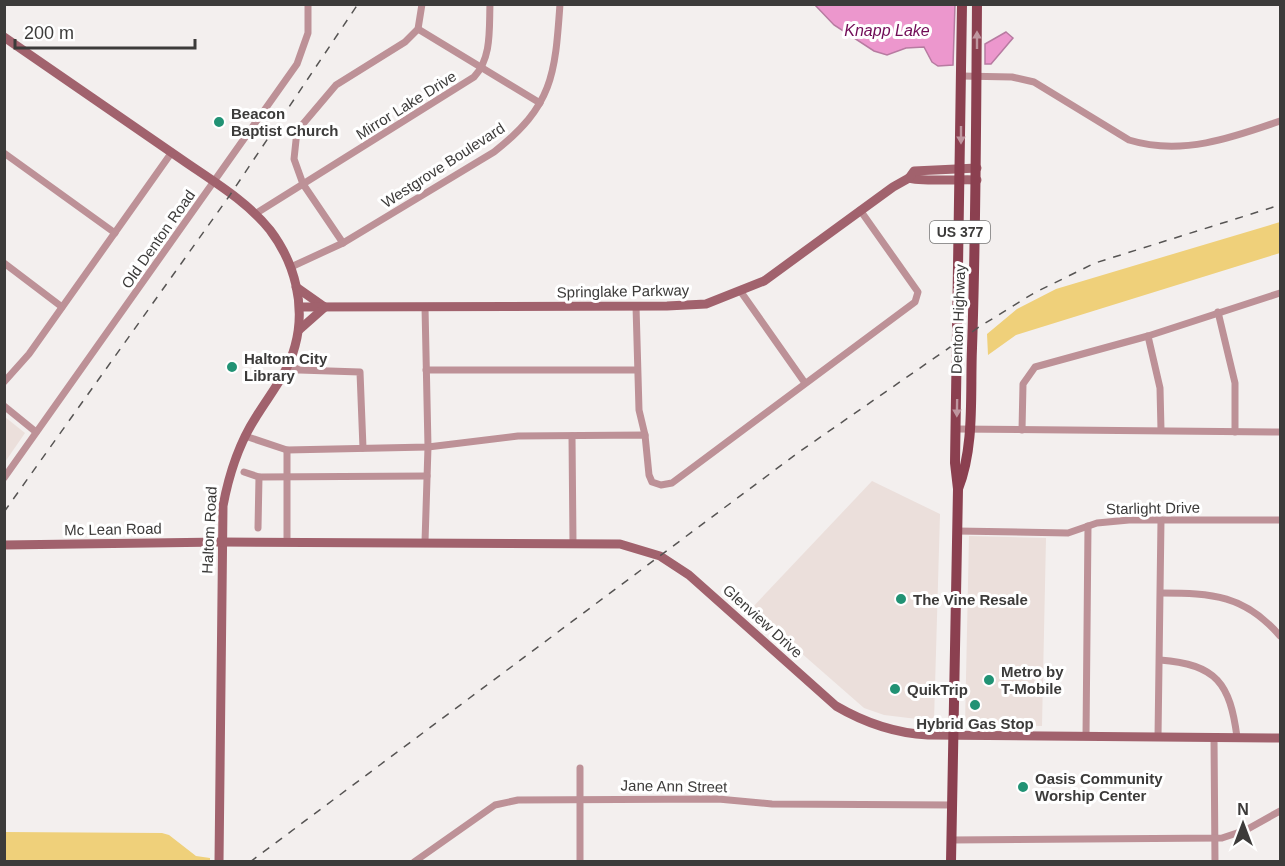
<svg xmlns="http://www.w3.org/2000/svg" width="1285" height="866" viewBox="0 0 1285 866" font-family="Arial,sans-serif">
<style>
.built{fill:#ebdfdb}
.green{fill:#efd07a}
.water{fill:#ec97cd;stroke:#b77ba1;stroke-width:1.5}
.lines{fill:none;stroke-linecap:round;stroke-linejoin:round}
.street{stroke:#bd9197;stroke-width:7}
.secondary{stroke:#a1626d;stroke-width:9}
.primary{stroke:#8b4050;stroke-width:10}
.rail{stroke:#565453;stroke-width:1.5;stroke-dasharray:8 8;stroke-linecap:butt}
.oneway{fill:#bf969f}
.poi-dot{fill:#219274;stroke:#fff;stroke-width:2}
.labels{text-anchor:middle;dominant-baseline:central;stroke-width:6;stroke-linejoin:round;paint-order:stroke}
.shield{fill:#fff;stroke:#767675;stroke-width:1.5}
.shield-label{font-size:14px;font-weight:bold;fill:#3c3b3a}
.street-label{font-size:15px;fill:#3c3b3a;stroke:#fff}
.poi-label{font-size:15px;font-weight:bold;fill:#3c3b3a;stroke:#fff;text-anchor:start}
.water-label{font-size:16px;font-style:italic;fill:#710c57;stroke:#fff}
</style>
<rect width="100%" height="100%" fill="#f3efee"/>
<g class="built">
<polygon points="5,417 25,433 5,462"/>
<polygon points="872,481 940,514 934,721 884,715 864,708 751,609"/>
<polygon points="969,536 1046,538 1042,726 965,725"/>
</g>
<g class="green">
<polygon points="1280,222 1280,253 1016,335 988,355 987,334 1017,309 1056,289"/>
<polygon points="5,832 162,833 169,835 196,856 210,858 210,861 5,861"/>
</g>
<g class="water">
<polygon points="815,5 955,5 953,65 938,66 932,62 924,47 906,48 887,55 874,51 834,25"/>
<polygon points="1006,32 1013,38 991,64 985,64 985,44"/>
</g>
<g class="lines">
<g class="street">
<polyline points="418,29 540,103"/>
<path d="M961,76L1012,77L1034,82L1129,140C1181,156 1232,138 1280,121"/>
<polyline points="4,153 115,233"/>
<path d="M255,214L474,77C492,58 489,29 490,4"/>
<polyline points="343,243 303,184 294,159 297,131 336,85 405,42 418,29 422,4"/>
<polyline points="4,263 62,307"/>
<path d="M291,267L343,243L494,152C553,106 555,75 560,4"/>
<polyline points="741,292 805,383"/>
<polyline points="636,306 639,410 645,435"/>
<polyline points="425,307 428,447 425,542"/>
<polyline points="1218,312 1235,383 1235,432"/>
<polyline points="1148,336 1160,388 1161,430"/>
<polyline points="289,365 299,370 360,372 363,448"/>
<polyline points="426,370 637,370"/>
<polyline points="4,382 29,354 172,152"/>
<polyline points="4,406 36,432"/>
<polyline points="956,429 1280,432"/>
<polyline points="1022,430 1023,384 1035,367 1148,336 1280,293"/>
<polyline points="245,436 287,450 428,447 518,436 645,435 649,475 652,482 661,485 672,483 915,302 918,292 860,210"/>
<polyline points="572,436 573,542"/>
<polyline points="287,450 287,542"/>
<polyline points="244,472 259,477 427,476"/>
<polyline points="4,478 297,64 308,33 308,4"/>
<polyline points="258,528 259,477"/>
<polyline points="957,531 1068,533 1097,523 1129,520 1280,520"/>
<path d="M1161,593C1212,593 1245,595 1280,636"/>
<path d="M1160,660C1217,664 1230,684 1237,737"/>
<polyline points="1086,736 1088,526"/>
<polyline points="1158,737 1161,520"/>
<polyline points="1214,737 1215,862"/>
<polyline points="951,840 1222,838 1246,830 1280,811"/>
<polyline points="414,862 495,805 518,800 718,799 772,804 952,805"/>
<polyline points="580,862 580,768"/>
</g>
<g class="secondary">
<path d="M4,37C63,78 122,118 181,159C211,180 247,201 270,230C295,263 306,306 295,346C288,373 270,394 256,417C238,445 229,474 223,506L219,862"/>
<path d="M909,178C919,182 962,179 977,180"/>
<polyline points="296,287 323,306"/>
<polyline points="300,307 667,306 706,304 764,281 893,187 909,178 914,171 977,168"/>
<polyline points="299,330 325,307"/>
<path d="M4,545L222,542L620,544L660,556L689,575L836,706C865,723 894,733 928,735L1280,738"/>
</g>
<g class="primary">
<path d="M958,489C975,446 970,394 972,348C976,233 976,119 977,4"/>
<polyline points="951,862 958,489 955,463 962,4"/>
</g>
<g class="rail">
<polyline points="4,512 230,195 358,4"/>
<polyline points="250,862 799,452 979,327 1034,293 1095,263 1280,205"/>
</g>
</g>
<defs><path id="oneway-solid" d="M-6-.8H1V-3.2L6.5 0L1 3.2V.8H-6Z" transform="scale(1.5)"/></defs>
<g class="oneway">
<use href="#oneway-solid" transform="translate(977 40) rotate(-90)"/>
<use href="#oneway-solid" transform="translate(961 135) rotate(90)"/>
<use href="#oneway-solid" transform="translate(957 408) rotate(91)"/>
</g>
<g class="poi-dot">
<circle cx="219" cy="122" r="6"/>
<circle cx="232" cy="367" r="6"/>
<circle cx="901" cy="599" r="6"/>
<circle cx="989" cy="680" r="6"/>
<circle cx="895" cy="689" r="6"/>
<circle cx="975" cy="705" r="6"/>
<circle cx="1023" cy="787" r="6"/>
</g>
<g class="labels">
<rect class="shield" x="930" y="221" width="60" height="22" rx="4.5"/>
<g class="shield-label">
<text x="960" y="232">US 377</text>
</g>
<g class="street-label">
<text transform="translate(406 105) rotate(-32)">Mirror Lake Drive</text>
<text transform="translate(443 165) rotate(-33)">Westgrove Boulevard</text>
<text transform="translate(158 239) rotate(-55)">Old Denton Road</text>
<text transform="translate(623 291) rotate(-1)">Springlake Parkway</text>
<text transform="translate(958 319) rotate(-88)">Denton Highway</text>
<text transform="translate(1153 508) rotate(-1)">Starlight Drive</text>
<text transform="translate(113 529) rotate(-1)">Mc Lean Road</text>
<text transform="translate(209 530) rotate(-87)">Haltom Road</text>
<text transform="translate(763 621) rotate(42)">Glenview Drive</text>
<text transform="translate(674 786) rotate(1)">Jane Ann Street</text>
</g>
<g class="poi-label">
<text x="231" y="113">Beacon<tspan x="231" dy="17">Baptist Church</tspan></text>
<text x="244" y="358">Haltom City<tspan x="244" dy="17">Library</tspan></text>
<text x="913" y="599">The Vine Resale</text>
<text x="1001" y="671">Metro by<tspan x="1001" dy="17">T-Mobile</tspan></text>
<text x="907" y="689">QuikTrip</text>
<text x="975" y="723" text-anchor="middle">Hybrid Gas Stop</text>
<text x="1035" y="778">Oasis Community<tspan x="1035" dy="17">Worship Center</tspan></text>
</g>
<g class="water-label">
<text x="887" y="30">Knapp Lake</text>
</g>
</g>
<rect width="1285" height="866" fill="none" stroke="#3c3b3a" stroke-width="12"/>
<g transform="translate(1243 824)" stroke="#ffffff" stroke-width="4.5" paint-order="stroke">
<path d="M0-4.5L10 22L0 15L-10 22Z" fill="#3c3b3a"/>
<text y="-9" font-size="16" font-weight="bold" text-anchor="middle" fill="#3c3b3a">N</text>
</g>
<path d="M15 39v9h180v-9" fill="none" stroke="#3c3b3a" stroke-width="3"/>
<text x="24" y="39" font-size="18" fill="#3c3b3a" stroke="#ffffff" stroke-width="4.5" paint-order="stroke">200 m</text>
</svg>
